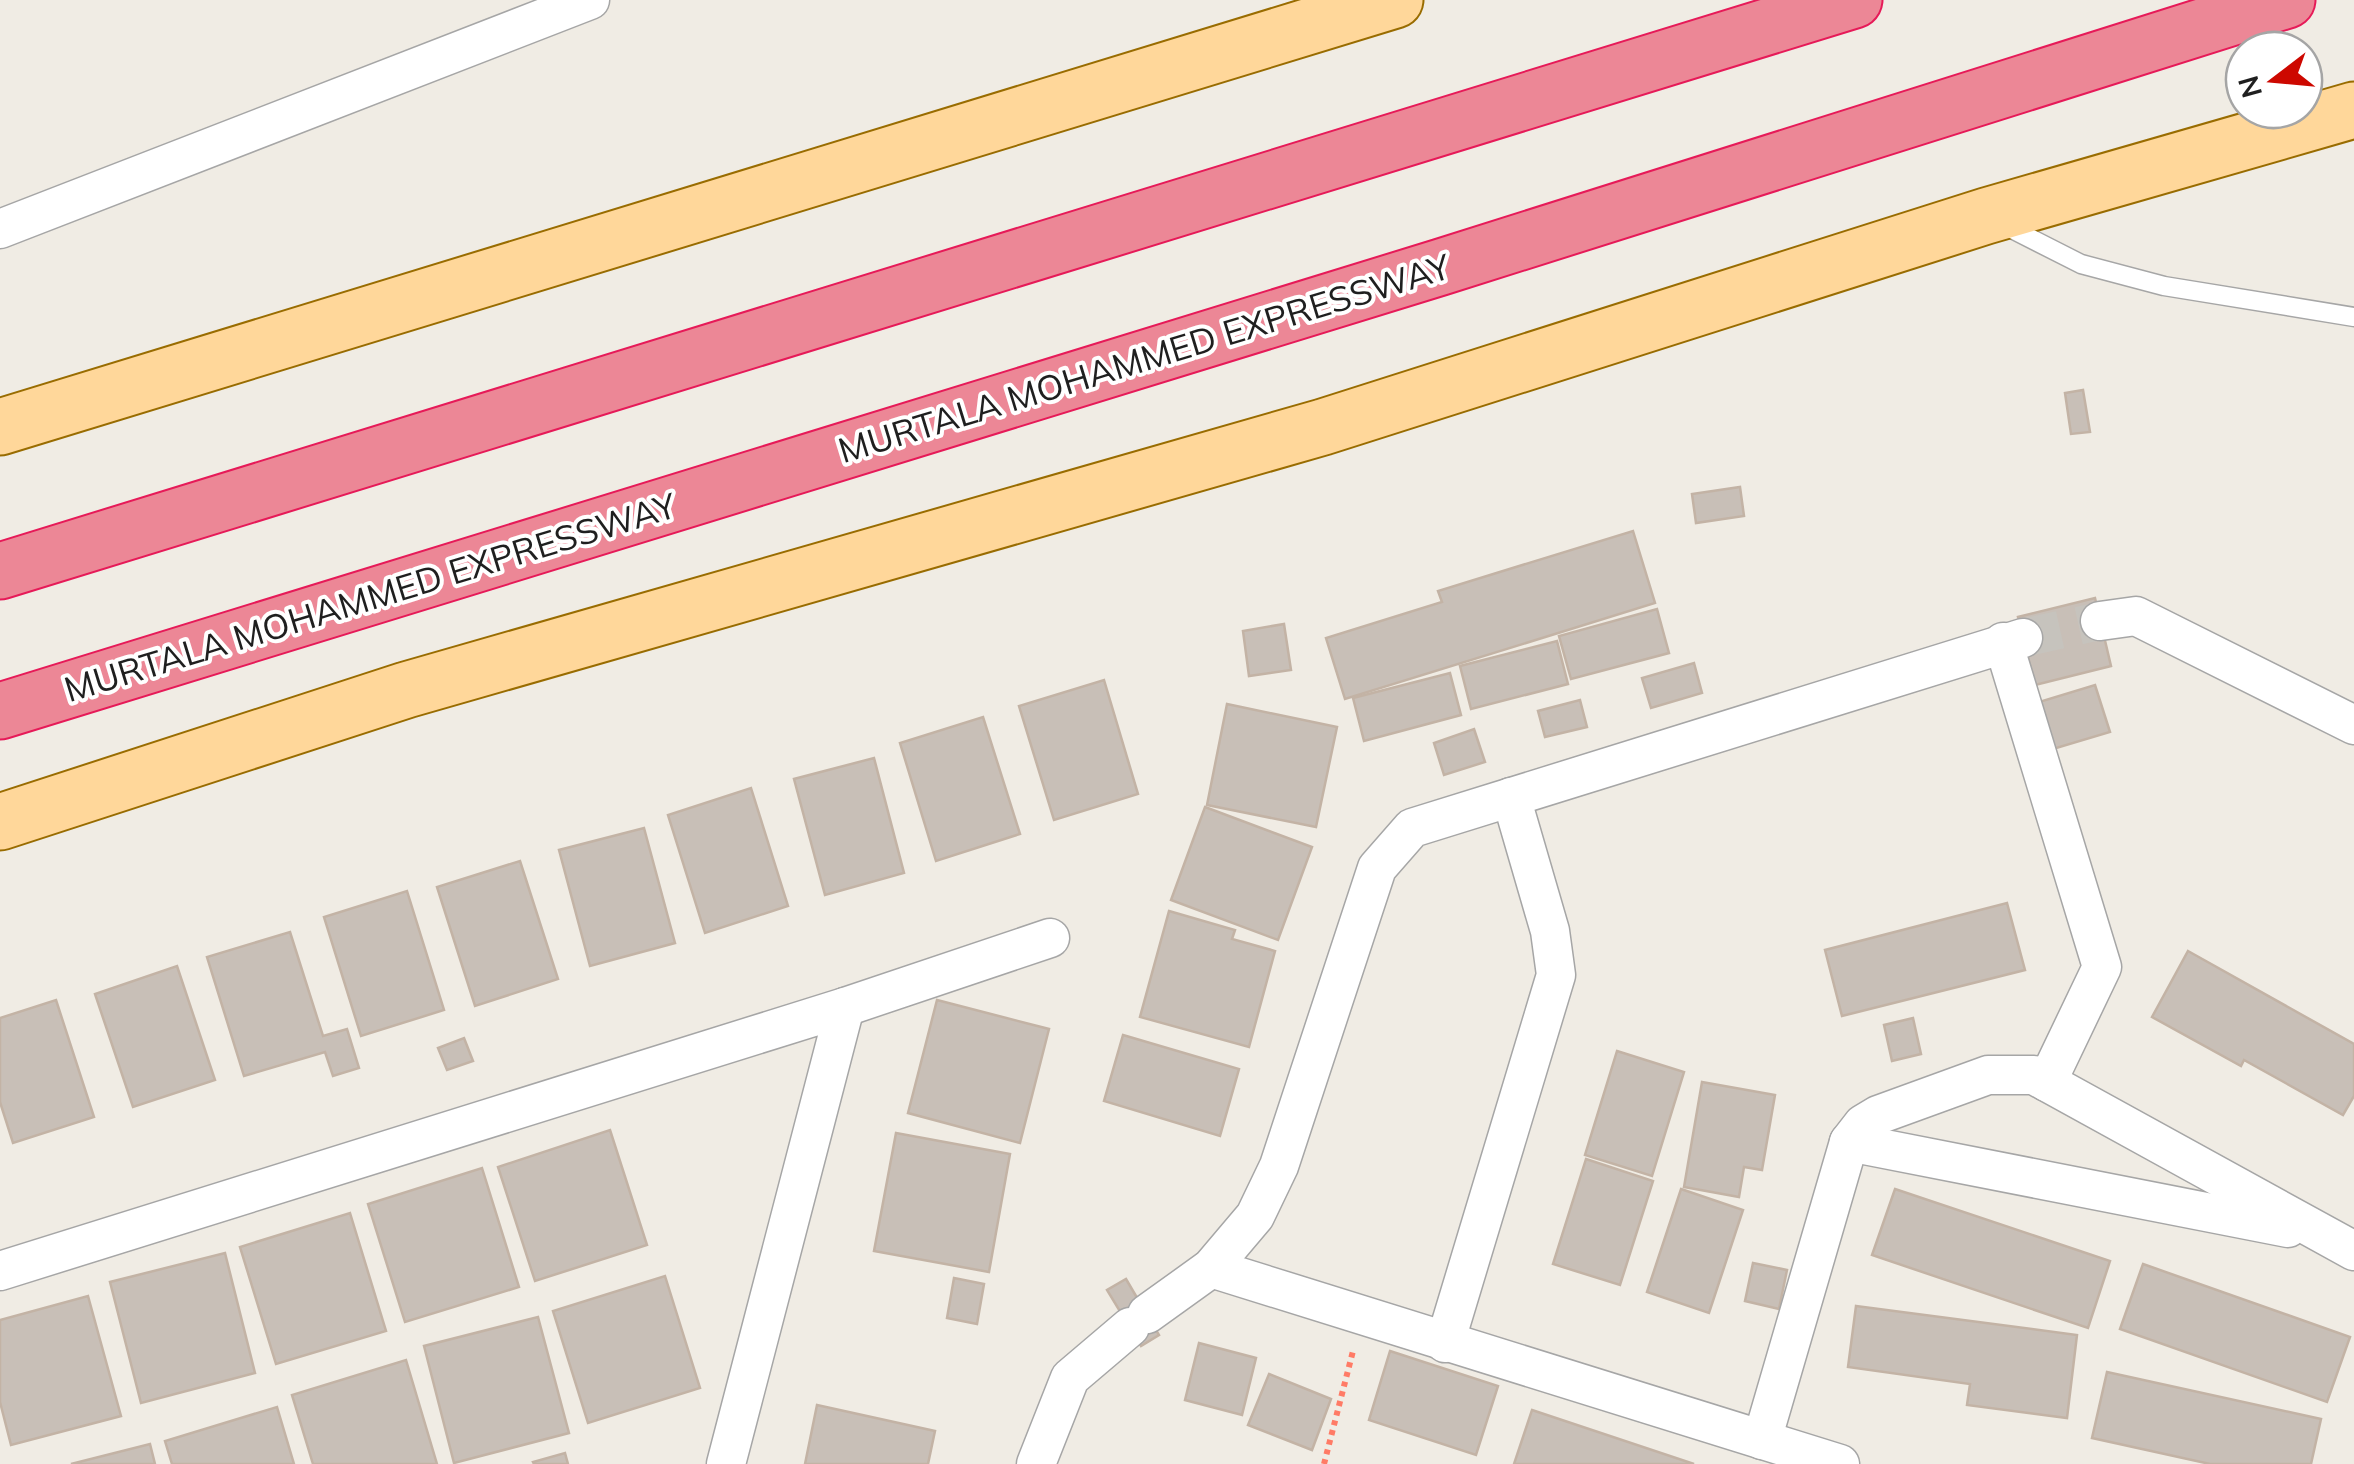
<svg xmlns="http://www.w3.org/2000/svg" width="2354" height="1464" viewBox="0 0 2354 1464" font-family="Mulish,sans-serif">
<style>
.building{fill:#c8bfb7;stroke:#c3b3a5;stroke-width:2.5}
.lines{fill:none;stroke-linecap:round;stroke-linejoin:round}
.minor-tunnel{stroke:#c6c3bd;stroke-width:38;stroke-dasharray:38 19;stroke-linecap:butt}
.service-casing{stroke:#a6a6a6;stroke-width:21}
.minor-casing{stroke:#a6a6a6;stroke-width:41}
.primary-casing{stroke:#996c00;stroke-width:59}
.motorway-casing{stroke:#e61a58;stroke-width:59}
.path{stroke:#ff7b66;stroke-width:6;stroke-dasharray:5 5;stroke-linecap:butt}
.service{stroke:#fff;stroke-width:18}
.minor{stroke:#fff;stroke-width:38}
.primary{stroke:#ffd79a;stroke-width:55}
.motorway{stroke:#ec8796;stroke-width:55}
.labels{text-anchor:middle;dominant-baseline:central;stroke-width:8;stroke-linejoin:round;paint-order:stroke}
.street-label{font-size:35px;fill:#1f1f1f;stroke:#fff}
</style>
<rect width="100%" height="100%" fill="#f0ece4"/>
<g class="building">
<polygon points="2083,390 2090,432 2071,434 2065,393"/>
<polygon points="1740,487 1744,516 1696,523 1692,494"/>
<polygon points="1633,531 1655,603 1345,699 1326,638 1442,602 1438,591"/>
<polygon points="2095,598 2111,666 2035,685 2018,617"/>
<polygon points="1657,609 1669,653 1571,679 1559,636"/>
<polygon points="1284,624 1291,670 1249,676 1243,631"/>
<polygon points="1557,641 1568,684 1471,709 1460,666"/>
<polygon points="1694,663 1702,693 1651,708 1642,678"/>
<polygon points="1450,673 1461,715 1364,741 1353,698"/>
<polygon points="1104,680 1138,794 1054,820 1019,706"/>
<polygon points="2095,685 2110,732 2053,749 2039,702"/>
<polygon points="1580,700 1587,727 1545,737 1538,711"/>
<polygon points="1227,704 1337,727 1316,827 1207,805"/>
<polygon points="983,717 1020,834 936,861 900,743"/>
<polygon points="1474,729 1485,762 1444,775 1434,743"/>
<polygon points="874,758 904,873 825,895 794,779"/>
<polygon points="751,788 788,906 705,933 668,815"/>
<polygon points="1205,807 1312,847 1278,940 1171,900"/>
<polygon points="644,828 675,943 590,966 559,850"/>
<polygon points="520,861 558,979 475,1006 437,887"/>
<polygon points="407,891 444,1010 361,1036 324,917"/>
<polygon points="2007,903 2025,970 1842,1016 1825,950"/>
<polygon points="1169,911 1235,930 1232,939 1275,951 1249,1047 1140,1017"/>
<polygon points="290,932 323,1036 347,1029 359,1068 333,1076 325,1052 244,1076 207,957"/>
<polygon points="2188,951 2354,1044 2354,1096 2343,1115 2244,1060 2241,1066 2152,1017"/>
<polygon points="177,966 215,1080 133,1107 95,994"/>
<polygon points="56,1000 94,1117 13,1143 0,1102 0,1018"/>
<polygon points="937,1000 1049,1029 1020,1143 908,1113"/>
<polygon points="1913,1018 1921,1054 1892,1061 1884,1025"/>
<polygon points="1123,1035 1239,1069 1220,1136 1104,1101"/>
<polygon points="464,1038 473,1061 447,1070 438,1048"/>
<polygon points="1617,1051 1684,1072 1652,1176 1585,1155"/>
<polygon points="1702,1082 1775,1095 1762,1170 1744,1167 1739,1197 1684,1187"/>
<polygon points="610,1130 647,1245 535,1281 498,1167"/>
<polygon points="896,1133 1010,1154 989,1272 874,1251"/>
<polygon points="1586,1159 1653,1181 1620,1285 1553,1264"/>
<polygon points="482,1168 519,1287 405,1322 368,1204"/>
<polygon points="1681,1189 1743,1210 1709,1313 1647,1292"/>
<polygon points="1895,1189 2110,1261 2088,1328 1872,1255"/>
<polygon points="350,1213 386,1331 276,1364 240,1247"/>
<polygon points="225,1253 255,1373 141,1403 110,1282"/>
<polygon points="1753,1263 1787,1270 1779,1309 1745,1301"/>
<polygon points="2143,1264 2350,1337 2327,1402 2120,1329"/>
<polygon points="665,1276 700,1388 588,1423 553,1311"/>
<polygon points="954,1278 984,1284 977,1324 947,1318"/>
<polygon points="1126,1279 1159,1335 1141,1346 1107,1290"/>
<polygon points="88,1296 121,1416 11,1445 0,1402 0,1320"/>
<polygon points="1856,1306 2077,1335 2067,1418 1967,1405 1970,1384 1848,1367"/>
<polygon points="538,1317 569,1433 454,1463 424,1346"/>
<polygon points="1199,1343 1256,1358 1242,1415 1185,1400"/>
<polygon points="1390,1351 1498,1386 1476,1455 1369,1420"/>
<polygon points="406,1360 437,1464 313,1464 292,1395"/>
<polygon points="2107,1372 2321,1419 2311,1464 2210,1464 2092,1438"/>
<polygon points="1269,1374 1331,1399 1312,1450 1248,1425"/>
<polygon points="817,1405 935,1431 928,1464 805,1464"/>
<polygon points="277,1407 294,1464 172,1464 165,1441"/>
<polygon points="1532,1410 1694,1464 1514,1464"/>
<polygon points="150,1444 155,1464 71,1464"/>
<polygon points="565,1453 568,1464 534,1464 533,1462"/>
</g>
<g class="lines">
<polyline class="minor-tunnel" points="2023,638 2100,621"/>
<g class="service-casing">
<polyline id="service" points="2004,225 2081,264 2164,286 2354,317"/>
</g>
<g class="minor-casing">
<g id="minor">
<polyline points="0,229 590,0"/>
<polyline points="2100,621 2136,616 2354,725"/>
<polyline points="2003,642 2102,967 2047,1082"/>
<polyline points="845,1007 1050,938"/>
<polyline points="1849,1142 2288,1228"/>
<polyline points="1211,1268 1840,1464"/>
<polyline points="0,1271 845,1007 726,1464"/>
<polyline points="1147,1314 1211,1268 1255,1216 1279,1166 1377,868 1412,828 2023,638"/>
<polyline points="1445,1343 1556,975 1550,931 1511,797"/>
<polyline points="1762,1440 1849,1142 1863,1124 1878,1115 1988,1075 2034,1075 2354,1251"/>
<polyline points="1036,1464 1070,1378 1130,1327"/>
</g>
</g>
<g class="primary-casing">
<g id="primary">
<polyline points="0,427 1395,0"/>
<polyline points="0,822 406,690 1323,427 1986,216 2354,110"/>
</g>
</g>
<g class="motorway-casing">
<g id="motorway">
<polyline points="0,571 1854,0"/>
<polyline points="0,711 1441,267 2287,0"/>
</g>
</g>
<polyline class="path" points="1324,1464 1353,1351"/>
<use href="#service" class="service"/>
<use href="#minor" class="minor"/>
<use href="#primary" class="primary"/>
<use href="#motorway" class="motorway"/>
</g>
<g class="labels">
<g class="street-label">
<text transform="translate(1144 358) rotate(-17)">MURTALA MOHAMMED EXPRESSWAY</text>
<text transform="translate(370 597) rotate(-17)">MURTALA MOHAMMED EXPRESSWAY</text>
</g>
</g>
<g transform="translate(2274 80) rotate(254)"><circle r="48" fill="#ffffff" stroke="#a5a5a5" stroke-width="2.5"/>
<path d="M0-8L18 38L0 25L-18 38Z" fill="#cd0800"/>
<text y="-15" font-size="28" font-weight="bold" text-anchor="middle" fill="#1f1f1f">N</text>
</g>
</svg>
